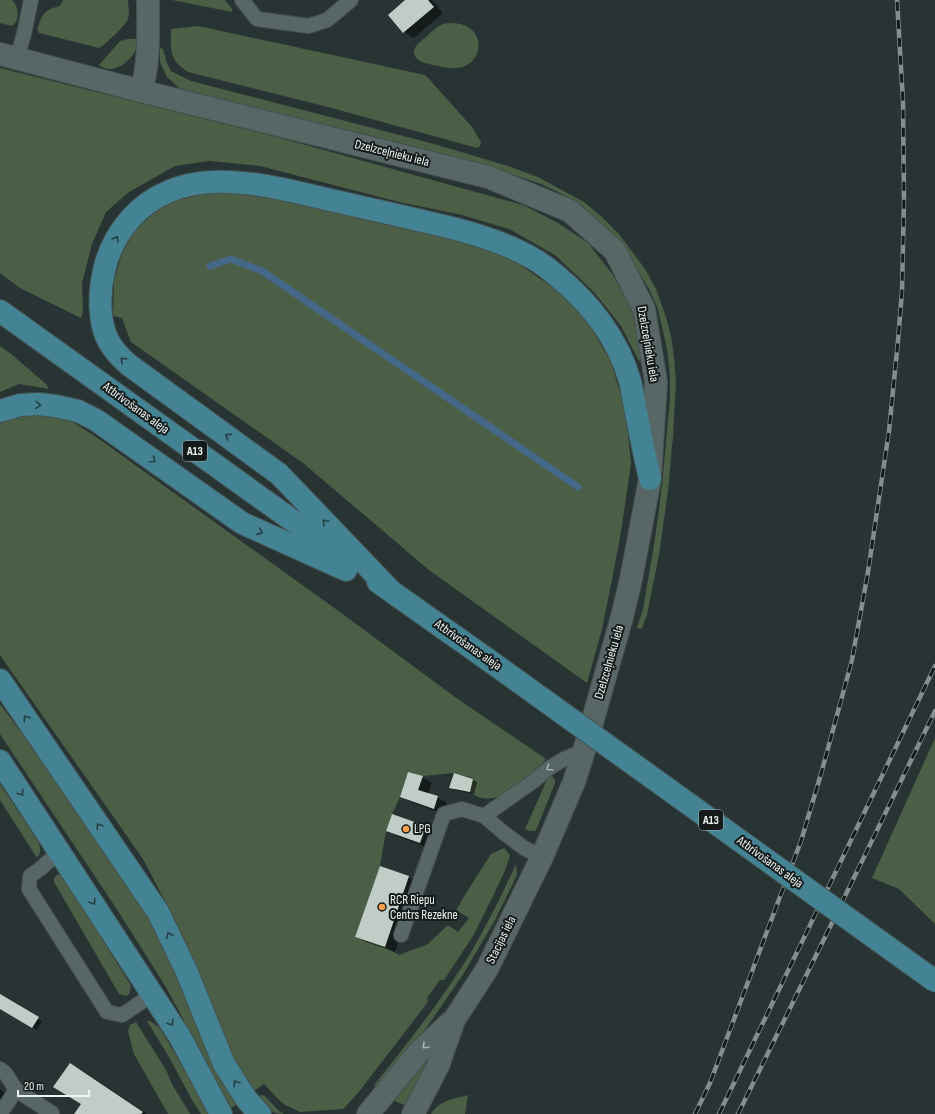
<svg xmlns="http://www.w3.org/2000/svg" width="935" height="1114" viewBox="0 0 935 1114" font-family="'Sofia Sans Condensed',sans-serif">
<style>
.green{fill:#4b5e46}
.shadow{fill:#0007}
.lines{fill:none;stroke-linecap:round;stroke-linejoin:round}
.stream{stroke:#466888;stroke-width:7}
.building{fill:#c0cdc7}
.service-casing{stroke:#465050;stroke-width:16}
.minor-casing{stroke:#465050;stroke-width:24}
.secondary-casing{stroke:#465050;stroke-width:24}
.primary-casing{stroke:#465050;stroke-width:24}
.service{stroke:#596666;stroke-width:14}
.minor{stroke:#596666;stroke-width:22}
.secondary{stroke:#596666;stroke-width:22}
.primary{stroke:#438393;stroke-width:22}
.rail-casing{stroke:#848e8e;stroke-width:4.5}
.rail{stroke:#151b1b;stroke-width:3;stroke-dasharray:9;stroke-linecap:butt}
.primary-bridge-casing{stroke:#465050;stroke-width:24;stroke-linecap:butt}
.primary-bridge{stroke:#438393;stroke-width:22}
.oneway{stroke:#253f45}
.oneway2{stroke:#aab4b4}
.poi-dot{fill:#fb9e50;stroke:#151b1b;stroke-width:1.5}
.labels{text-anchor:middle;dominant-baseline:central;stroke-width:4;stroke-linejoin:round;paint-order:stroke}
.shield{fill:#151b1b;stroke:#acb2b2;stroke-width:1}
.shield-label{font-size:12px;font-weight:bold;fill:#ecf3f3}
.street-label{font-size:13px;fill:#ecf3f3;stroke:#151b1b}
.poi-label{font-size:13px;fill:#ecf3f3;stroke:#151b1b;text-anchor:start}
</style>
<rect width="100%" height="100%" fill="#283434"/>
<g class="green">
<path d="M0,0H12C18,7 19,13 16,22L12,26L0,23Z"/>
<path d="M63,0H128C128,6 130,13 128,19C125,26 105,45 99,48L39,33L37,30C42,15 43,10 60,6Z"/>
<polygon points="172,0 225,0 232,9 232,12"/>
<path d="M454,23C461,24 466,25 471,29C483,39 480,58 467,65C455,72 438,66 425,63C419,61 411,56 415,48C417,44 422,40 426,37C431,32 436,27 443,24C446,23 450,23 454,23Z"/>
<path d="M198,26L425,75L429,79L472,127L481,142L480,146L477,148L328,107L188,72C168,59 171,50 171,29Z"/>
<path d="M128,39H136L138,43C135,59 114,77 99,65L120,41Z"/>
<polygon points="160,48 163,49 167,63 171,71 191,81 434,144 508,166 538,177 584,202 603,218 619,234 645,269 656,289 666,317 671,336 674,357 676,382 673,436 668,491 659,555 647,615 642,628 639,629 637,627 643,609 655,539 662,485 670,399 670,375 667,349 658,309 649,289 630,257 580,206 562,194 541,184 508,173 186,90 179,88 167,77 160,62"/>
<polygon points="0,68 277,137 523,205 558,223 588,243 613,275 632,308 640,333 645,362 639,361 621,326 594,292 555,255 509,229 462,215 399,202 260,166 209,161 175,166 129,192 106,212 92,244 82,283 83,311 81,318 20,288 0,273"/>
<polygon points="208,192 252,194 475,243 519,264 558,291 587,321 611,362 626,412 631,464 621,532 612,580 602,629 587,683 429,570 303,463 131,342 122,318 113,316 114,281 122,253 136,229 165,204"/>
<polygon points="0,346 11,354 46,384 49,389 19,384 0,392"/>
<path d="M43,414L65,417L99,439L344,615L455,697L546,759C529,777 509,802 481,798C477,797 473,794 470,792L473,778L454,773L423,776L408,772L400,797L392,814L386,831L380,866L355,937L385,947L399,955L428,944L448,925L458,932L469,918L456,910L473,882L491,854L504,848L510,855L506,868L496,890L473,936L444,980H440L427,998L428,1002L358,1093L343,1109L300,1112L285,1105L278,1099L264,1084L254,1091L236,1065L166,903L143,859L0,655V424L10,418Z"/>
<polygon points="0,704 132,882 168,956 214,1067 219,1078 237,1104 228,1110 179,1011 164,984 118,911 0,734"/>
<polygon points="935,738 935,924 899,889 872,878"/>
<path d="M549,775C553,777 556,778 555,783L537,828L535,831H529L525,829Z"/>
<path d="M0,784L38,841C41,848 41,852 37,858L0,800Z"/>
<path d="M516,864L517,875L495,920L464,973L427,1027L378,1088L374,1085C408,1043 441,1001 470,954C487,925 502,895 516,864Z"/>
<polygon points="60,874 63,876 130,984 131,987 129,994 126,996 119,994 54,882 54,878 57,875"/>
<polygon points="147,1021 150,1021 160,1028 210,1114 201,1114 192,1100 169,1057"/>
<polygon points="136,1022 166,1070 172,1084 190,1114 168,1114 134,1054 128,1031 130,1025"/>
<polygon points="428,1058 429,1060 406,1106 393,1100 425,1059"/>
<path d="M261,1095L265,1096L279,1111L284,1114C270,1114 267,1107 258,1097Z"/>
<path d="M468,1095L465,1114H431C440,1100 453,1099 468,1095Z"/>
</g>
<g class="shadow">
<polygon points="407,0 432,0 443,13 414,38 404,32"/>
<polygon points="422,777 432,783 428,794 437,797 447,803 443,814 411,802 402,797"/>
<polygon points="472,779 477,782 474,794 455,790 450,787"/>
<polygon points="425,827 435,833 429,848 397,836 387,831"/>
<polygon points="408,877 418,883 395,952 366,942 356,937"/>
<polygon points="0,995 42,1021 37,1030 0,1008"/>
<polygon points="71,1064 89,1075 147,1114 75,1114 82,1103"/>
<polygon points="0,1089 11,1097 0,1113"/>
</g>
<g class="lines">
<polyline class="stream" points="210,266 231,259 262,271 578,487"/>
</g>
<g class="building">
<polygon points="405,0 428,0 434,7 403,33 388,15"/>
<polygon points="408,772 423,776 418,790 438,796 434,809 400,797"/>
<polygon points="454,773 473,779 470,792 449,788"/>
<polygon points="392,814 426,826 420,843 386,831"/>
<polygon points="380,866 409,876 385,947 355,937"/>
<polygon points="0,994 39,1017 32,1028 0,1009"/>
<polygon points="70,1063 143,1112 141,1114 74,1114 81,1104 53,1087"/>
</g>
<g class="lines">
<g class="service-casing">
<g id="service">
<polyline points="242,0 257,19 309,26 327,20 351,0"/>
<polyline points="17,58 24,34 31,0"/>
<polyline points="484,816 535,780 549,768 564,759 584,751"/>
<polyline points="60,851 40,869 30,876 29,889 107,1012 122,1015 153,994"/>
<polyline points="401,935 444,814 462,809 484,816 504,833 524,848 542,857"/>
<polyline points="0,1069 6,1074 16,1090 52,1113"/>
<polyline points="0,1114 16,1090"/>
</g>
</g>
<g class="minor-casing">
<path id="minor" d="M141,91C150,62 148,30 148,0"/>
</g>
<g class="secondary-casing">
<g id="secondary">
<polyline points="0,54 141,91 488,177 570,211 615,251 644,309 656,382 650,479 631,579 622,617 584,751 574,782 542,857 487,969 454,1020 438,1066 413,1114"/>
<polyline points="368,1114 418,1053 451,1022"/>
</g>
</g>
<g class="primary-casing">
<g id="primary">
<polyline points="0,311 349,561"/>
<polyline points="0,411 20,405 38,404 56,406 78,411 96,420 242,523 346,570"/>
<polyline points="378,582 487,659"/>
<path d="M390,590L279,474L129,365C121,358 114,351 109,342C98,323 99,292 104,271C108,251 118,233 131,218C185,159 268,186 335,201C375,210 416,219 456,229C482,236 508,244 532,258C541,263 549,269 557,276C590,303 618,339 630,381C633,393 634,405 637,417C641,438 645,458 650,479"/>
<polyline points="0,680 158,912 186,970 224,1064 247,1100 260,1114"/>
<polyline points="0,761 180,1037 221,1114"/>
</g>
</g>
<use href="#service" class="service"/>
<use href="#minor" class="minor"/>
<use href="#secondary" class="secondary"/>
<use href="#primary" class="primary"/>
<g class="rail-casing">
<g id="rail">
<polyline points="695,1114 710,1083 801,841 821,774 852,660 868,572 889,431 898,341 902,291 904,200 903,101 897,0"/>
<polyline points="719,1114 935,666"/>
<polyline points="738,1114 829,929 935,711"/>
</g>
</g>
<use href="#rail" class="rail"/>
<g class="primary-bridge-casing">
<polyline id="primary-bridge" points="487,659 935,981"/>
</g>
<use href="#primary-bridge" class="primary-bridge"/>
</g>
<defs><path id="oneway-chevron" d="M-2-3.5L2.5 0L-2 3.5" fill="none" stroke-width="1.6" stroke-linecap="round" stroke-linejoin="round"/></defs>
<g class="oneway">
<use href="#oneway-chevron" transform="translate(116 239) rotate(-60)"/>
<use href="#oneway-chevron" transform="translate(123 360) rotate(-138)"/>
<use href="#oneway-chevron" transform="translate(38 405) rotate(1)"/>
<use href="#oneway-chevron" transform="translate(228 436) rotate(-144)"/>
<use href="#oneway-chevron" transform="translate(153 460) rotate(35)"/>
<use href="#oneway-chevron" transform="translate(325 522) rotate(-134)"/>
<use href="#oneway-chevron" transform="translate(260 532) rotate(24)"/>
<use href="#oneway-chevron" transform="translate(26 718) rotate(-124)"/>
<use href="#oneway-chevron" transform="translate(21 793) rotate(57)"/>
<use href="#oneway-chevron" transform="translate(99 826) rotate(-124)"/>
<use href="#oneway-chevron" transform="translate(93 902) rotate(57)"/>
<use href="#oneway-chevron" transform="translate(169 935) rotate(-116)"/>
<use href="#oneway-chevron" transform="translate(171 1023) rotate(57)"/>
<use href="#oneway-chevron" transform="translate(236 1083) rotate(-123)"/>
</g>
<g class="oneway2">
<use href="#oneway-chevron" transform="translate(549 768) rotate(145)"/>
<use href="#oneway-chevron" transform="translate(425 1046) rotate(137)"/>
</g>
<g class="poi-dot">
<circle cx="406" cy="829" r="4"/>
<circle cx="382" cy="907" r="4"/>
</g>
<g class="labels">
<g class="shield">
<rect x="183" y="441" width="24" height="20" rx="3"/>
<rect x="699" y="810" width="24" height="20" rx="3"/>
</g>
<g class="shield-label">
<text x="195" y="451">A13</text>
<text x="711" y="820">A13</text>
</g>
<g class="street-label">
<text transform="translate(392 153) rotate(14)">Dzelzceļnieku iela</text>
<text transform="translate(648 344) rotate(80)">Dzelzceļnieku iela</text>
<text transform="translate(136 408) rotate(36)">Atbrīvošanas aleja</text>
<text transform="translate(468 645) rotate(35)">Atbrīvošanas aleja</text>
<text transform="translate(609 662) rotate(-74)">Dzelzceļnieku iela</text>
<text transform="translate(770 862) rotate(36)">Atbrīvošanas aleja</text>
<text transform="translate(501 940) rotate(-64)">Stacijas iela</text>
</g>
<g class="poi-label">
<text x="414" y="829">LPG</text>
<text x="390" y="900">RCR Riepu<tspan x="390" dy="15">Centrs Rezekne</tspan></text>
</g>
</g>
<path d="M18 1090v6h71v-6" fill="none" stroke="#ecf3f3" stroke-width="2"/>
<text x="24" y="1090" font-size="12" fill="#ecf3f3" stroke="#151b1b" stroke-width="3" paint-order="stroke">20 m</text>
</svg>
